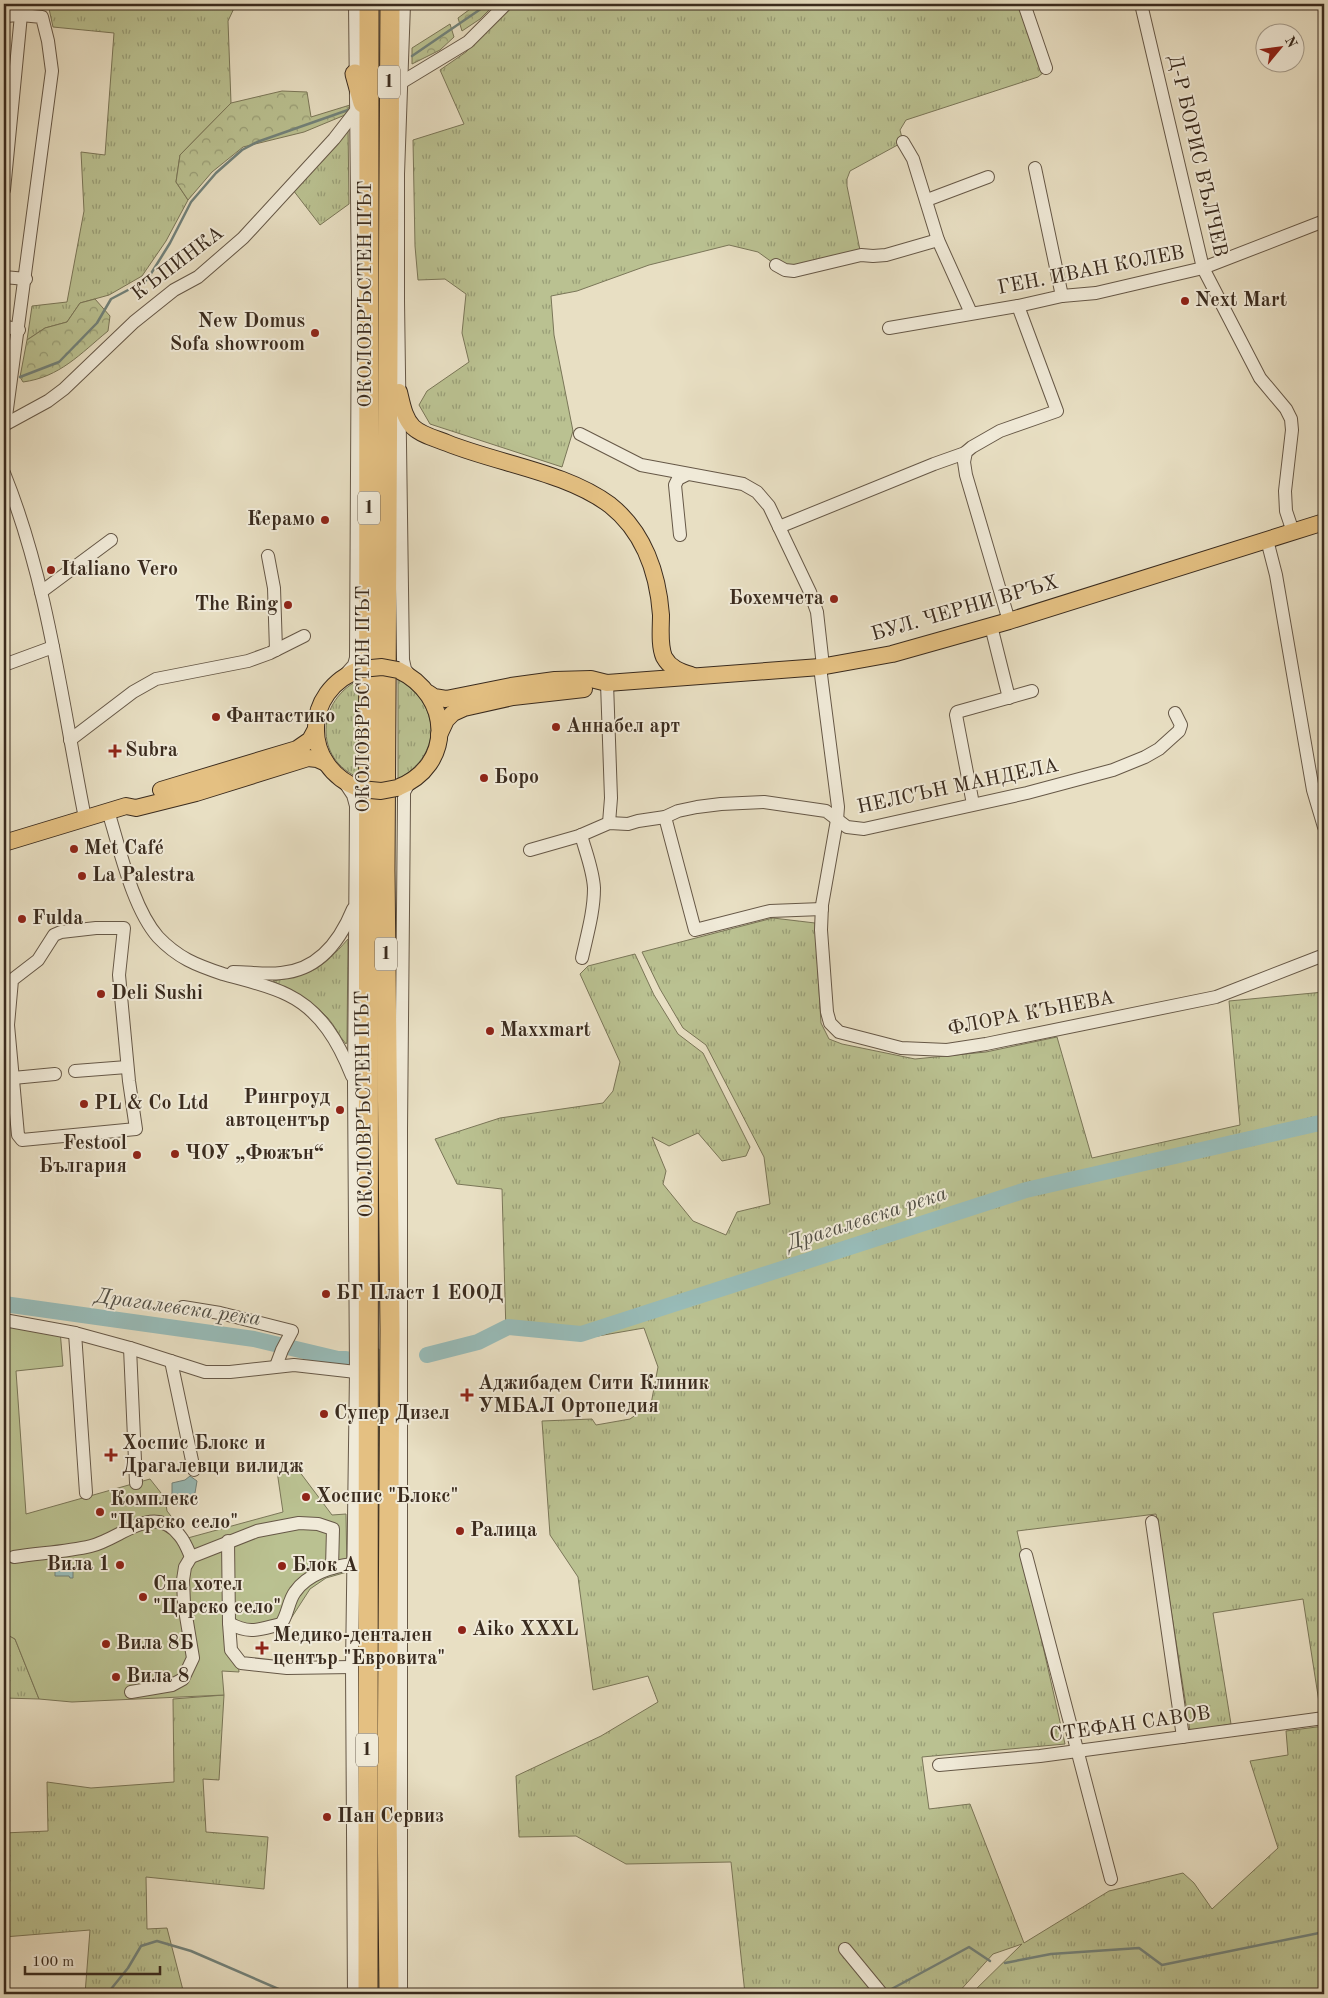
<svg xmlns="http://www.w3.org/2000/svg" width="1328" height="1998" viewBox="0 0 1328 1998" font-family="'Old Standard TT',serif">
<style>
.grass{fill:url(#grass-tufts);stroke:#7a7658}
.forest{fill:url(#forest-crowns);stroke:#7a7658}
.pitch{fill:#bac191;stroke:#7a7658}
.water{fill:#98bcb9;stroke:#72827b}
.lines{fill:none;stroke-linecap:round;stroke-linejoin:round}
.stream{stroke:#72827b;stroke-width:2.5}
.river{stroke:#98bcb9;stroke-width:16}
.minor-casing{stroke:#665847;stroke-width:14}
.major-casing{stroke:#3a2b1e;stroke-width:18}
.highway-casing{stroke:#3a2b1e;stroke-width:21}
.minor{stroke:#f0ead8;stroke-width:12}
.major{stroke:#e4c082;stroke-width:16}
.highway{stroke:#e4c082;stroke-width:19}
.major-bridge-casing{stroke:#3a2b1e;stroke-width:18;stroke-linecap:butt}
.major-bridge{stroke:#e4c082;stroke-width:16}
.poi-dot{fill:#8f2418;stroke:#f0ead8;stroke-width:2}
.labels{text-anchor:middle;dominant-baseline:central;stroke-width:4;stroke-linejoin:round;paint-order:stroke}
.shield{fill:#f0ead8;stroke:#716456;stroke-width:1}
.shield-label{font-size:19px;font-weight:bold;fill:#3a2b1e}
.street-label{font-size:20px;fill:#3a2b1e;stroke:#f0ead8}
.poi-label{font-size:20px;font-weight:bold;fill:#3a2b1e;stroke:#f0ead8;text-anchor:start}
.water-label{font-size:21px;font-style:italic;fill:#524f45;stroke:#f0ead8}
</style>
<defs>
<pattern id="grass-tufts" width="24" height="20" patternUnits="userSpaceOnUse" patternTransform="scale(1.25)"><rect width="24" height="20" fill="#bac191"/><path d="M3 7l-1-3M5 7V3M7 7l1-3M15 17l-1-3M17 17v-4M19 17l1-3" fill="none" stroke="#989d76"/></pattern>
<pattern id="forest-crowns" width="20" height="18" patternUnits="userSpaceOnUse" patternTransform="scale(1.25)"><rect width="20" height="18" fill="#bac191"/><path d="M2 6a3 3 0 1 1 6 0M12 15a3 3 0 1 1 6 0" fill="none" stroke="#989d76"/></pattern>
</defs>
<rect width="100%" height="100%" fill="#e8dfc3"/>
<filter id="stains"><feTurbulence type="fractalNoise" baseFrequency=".004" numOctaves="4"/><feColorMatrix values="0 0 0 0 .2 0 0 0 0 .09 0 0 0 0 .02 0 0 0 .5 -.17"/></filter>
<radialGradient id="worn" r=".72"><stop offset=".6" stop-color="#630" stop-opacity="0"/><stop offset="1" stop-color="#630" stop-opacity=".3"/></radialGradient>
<g class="grass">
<polygon points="48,4 236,4 228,21 231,103 180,155 176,182 188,200 166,241 142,276 109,295 80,303 67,322 45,328 27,340 32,306 67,302 84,211 81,152 105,155 114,33 53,27"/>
<polygon points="514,4 1024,4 1044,72 1038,77 906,120 900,130 903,142 850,171 847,179 847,186 861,255 817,267 776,265 758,252 729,245 649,265 577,291 551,296 554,335 573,431 562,467 430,424 419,405 427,391 469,362 462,333 466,294 445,279 418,280 415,246 413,140 464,124 440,70 466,52"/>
<polygon points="348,126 349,204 320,225 293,190"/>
<path d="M361,679L360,778C313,760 316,699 361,679Z"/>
<path d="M398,679C441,704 443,755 398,779Z"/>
<polygon points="773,918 815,923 821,1023 829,1039 842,1044 915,1059 986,1052 1057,1037 1092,1158 1240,1125 1229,1001 1324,992 1324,1714 1321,1715 1303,1599 1213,1613 1231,1724 1190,1731 1156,1514 1017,1531 1065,1744 922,1757 929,1809 970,1804 1024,1943 1109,1891 1183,1873 1194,1883 1212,1909 1278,1848 1250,1761 1288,1755 1286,1731 1324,1726 1324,1994 971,1994 1022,1944 993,1954 957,1994 745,1994 731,1862 626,1864 576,1836 519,1837 516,1776 601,1736 658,1702 648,1676 593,1690 578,1577 550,1535 542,1421 592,1419 596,1425 630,1419 651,1404 658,1367 644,1328 575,1340 506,1333 502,1189 457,1184 435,1139 500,1118 603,1103 613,1091 620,1062 580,974 588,966 635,954 654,995 678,1034 703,1053 750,1147 746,1156 722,1161 698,1133 669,1146 652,1137 666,1171 663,1184 693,1221 726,1235 737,1212 770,1204 764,1157 706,1045 683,1028 660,989 642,952"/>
<path d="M348,939L347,1042L346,1044C339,1036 335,1026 328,1018C312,1001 294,992 273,981C312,974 321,970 348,939Z"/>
<polygon points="376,1349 379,1349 380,1994 376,1994"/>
<polygon points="4,1633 15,1639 39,1699 4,1698"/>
<polygon points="224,1695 219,1780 203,1779 206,1832 268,1837 264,1889 146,1877 147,1929 167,1928 184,1994 85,1994 90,1930 4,1937 4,1833 48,1831 47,1782 91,1788 174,1782 173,1699"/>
</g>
<g class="forest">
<polygon points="477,4 495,4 480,19 462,31 458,18"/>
<polygon points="450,24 454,37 440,50 412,64 412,48"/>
<polygon points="282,91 307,92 311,117 350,105 345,115 304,132 243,147 212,172 188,200 176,182 180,155 231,103"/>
<path d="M95,299L110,316L108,331C80,354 60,377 23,382L20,377L27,340L45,328L67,322L80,303Z"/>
<polygon points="4,336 13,339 4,386"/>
</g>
<polygon class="pitch" points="4,1320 60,1330 63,1366 16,1371 26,1514 150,1479 165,1498 167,1511 178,1525 184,1539 283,1512 277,1471 286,1469 299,1471 332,1515 346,1514 347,1572 326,1578 310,1589 290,1620 281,1626 235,1634 239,1672 222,1671 224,1695 72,1702 39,1699 15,1639 4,1633"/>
<g class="water">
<polygon points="190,1476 197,1481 195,1493 187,1497 176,1497 172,1494 172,1483 185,1480"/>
<polygon points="65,1564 73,1566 73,1578 70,1578 69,1576 55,1576 55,1565 59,1566 59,1569 65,1569"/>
</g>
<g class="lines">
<g class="stream">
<polyline points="412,56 488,4"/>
<polyline points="20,377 59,362 97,323 111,299 147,280 170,243 191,202 216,173 242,150 257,142 348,110"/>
<polyline points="1005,1963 1051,1954 1139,1948 1162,1965 1324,1932"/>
<polyline points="886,1992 969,1947 990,1961"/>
<polyline points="107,1994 128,1968 141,1946 157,1941 191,1951 290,1994"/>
</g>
<g class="river">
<polyline points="4,1304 254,1339 338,1359 346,1359"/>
<polyline points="427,1355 478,1342 508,1327 581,1334 1026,1190 1324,1122"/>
</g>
<g class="minor-casing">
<g id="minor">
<polyline points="404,4 398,174 398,301 403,660 405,669 410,676"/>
<polyline points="1024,4 1046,68"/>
<polyline points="1141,4 1203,268 1260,378 1286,409 1291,419 1292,430 1285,491 1286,511 1293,532"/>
<polyline points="4,16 21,15 42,17 48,41 52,71 5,424"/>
<polyline points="402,82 468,42 506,4"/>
<polyline points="903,142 913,159 938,240 971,313"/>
<polyline points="1035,168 1062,296"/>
<polyline points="4,190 21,15 21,4"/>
<polyline points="927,200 988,177"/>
<polyline points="776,265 785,270 794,271 861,255 873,256 886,255 938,240"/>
<polyline points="4,277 26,279"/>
<polyline points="4,326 19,330"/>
<polyline points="889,328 1018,306 1062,296 1096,293 1203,268 1324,221"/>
<polyline points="4,425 48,401 64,389 134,322 174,290 198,277 243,238 334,139 355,112"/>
<polyline points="580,434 641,465 743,484 757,492 769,506 810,592 817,612 823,666"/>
<path d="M4,473C48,582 62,703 85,818"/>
<polyline points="779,527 934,464 965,453"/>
<polyline points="680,535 675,485 678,479 688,474"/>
<polyline points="1267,540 1276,575 1313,790 1324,827"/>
<polyline points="268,556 274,588 276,650"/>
<polyline points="41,592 111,540"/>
<polyline points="1009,621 966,475 964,462 966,452 972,447 1000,431 1057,411 1018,306"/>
<polyline points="991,626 1009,698"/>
<polyline points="4,665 53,647"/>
<polyline points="820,667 838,807 837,820 822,905 821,930 827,1012 830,1023 839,1032 901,1048 947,1050 986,1044 1216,997 1324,955"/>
<polyline points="345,675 354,665 356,658 358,290 355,4"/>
<polyline points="607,683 611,798 609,823"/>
<polyline points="70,740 133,692 156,679 248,661 270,653 304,636"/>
<polyline points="343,780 353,795 356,806 354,1083 356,1372 352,1667 354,1994"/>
<polyline points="973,804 956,715 957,712 1032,691"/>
<path d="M108,811C120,849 132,907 158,937C178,958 196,965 223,974C244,980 268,985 288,995C321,1011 339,1043 352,1076"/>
<polyline points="665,817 695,930 770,911 822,909"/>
<path d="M581,835C586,853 593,870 594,888C594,912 587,935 582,958"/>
<polyline points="530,850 579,836 609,823 628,824 638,821 665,817 678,811 697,807 721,804 764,802 826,811 847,827 864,829 1027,793 1113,770 1145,757 1159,749 1179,731 1181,725 1175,713"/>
<polygon points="96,928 124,928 119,975 129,1081 136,1129 22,1140 18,1135 8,1025 12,980 38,960 54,935 61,932"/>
<path d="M233,972C249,972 265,975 281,973C319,970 340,941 353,909"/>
<polyline points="75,1071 127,1067"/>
<polyline points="13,1078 55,1074"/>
<polyline points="183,1307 220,1313 292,1331 282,1350 276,1366"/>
<polyline points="4,1320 75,1333 130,1348 205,1372 230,1372 294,1365 356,1372"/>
<polyline points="75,1333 86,1493"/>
<polyline points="130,1348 136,1483"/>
<polyline points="171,1361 194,1470"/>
<polyline points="1152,1522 1183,1737"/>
<polyline points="228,1541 229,1623 231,1650 241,1663 287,1668 352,1667"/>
<polyline points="1026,1555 1111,1879"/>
<path d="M14,1557C39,1553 66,1552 91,1546C121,1539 154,1501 180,1536C185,1542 188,1550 191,1557"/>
<path d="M229,1623C250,1635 260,1629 281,1624C288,1615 288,1601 295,1592C307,1574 333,1566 353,1564"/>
<polyline points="131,1692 172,1685 183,1679 193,1658 184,1604 183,1580 185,1567 191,1557 257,1531 299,1523 318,1524 333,1529 332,1568"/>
<polyline points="939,1765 1040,1756 1324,1718"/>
<polyline points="845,1949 882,1994"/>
<polyline points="401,1994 401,1129 404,800 404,792 409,783"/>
</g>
</g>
<g class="major-casing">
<g id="major">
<path d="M399,392C402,404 404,418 413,427C421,435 437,439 447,443C499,464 566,472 610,505C644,532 658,574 661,615C661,628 659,645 664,657C670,668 680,672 691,675"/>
<polyline points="428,693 434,697 446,699 511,686 555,680 591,679 607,683 820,667 892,654 1009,621 1324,522"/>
<polyline points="439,735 446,720 453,713 464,708 513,697 584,689"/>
<path d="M397,788C455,766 452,695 398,670"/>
<path d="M360,789C301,767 301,690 361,669"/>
<polyline points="161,790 297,749 310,740 316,729"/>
<polyline points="4,843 126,806 136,808 196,793 308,758 317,759 326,763"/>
</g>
</g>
<g class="highway-casing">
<g id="highway">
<polyline points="355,74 363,103"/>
<polyline points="368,1994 369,4"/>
<polyline points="389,1994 387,1806 390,1330 385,871 390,4"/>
</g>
</g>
<use href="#minor" class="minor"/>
<use href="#major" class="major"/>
<use href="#highway" class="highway"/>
<g class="major-bridge-casing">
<g id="major-bridge">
<polyline points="361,669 382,667 398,670"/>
<polyline points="360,789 381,791 397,788"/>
</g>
</g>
<use href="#major-bridge" class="major-bridge"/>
</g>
<g class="poi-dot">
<circle cx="1185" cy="301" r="5"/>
<circle cx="315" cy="333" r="5"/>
<circle cx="325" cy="520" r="5"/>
<circle cx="51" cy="570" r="5"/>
<circle cx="834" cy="599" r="5"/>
<circle cx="288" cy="605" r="5"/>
<circle cx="216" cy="717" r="5"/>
<circle cx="556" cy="727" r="5"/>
<path d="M112.5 743.5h5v5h5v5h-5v5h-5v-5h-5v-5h5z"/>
<circle cx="484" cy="778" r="5"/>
<circle cx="74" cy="849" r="5"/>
<circle cx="82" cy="876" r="5"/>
<circle cx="22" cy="919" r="5"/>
<circle cx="101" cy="994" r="5"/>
<circle cx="490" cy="1031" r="5"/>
<circle cx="84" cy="1104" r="5"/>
<circle cx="340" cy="1110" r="5"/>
<circle cx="175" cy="1154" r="5"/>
<circle cx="137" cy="1155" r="5"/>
<circle cx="326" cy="1294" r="5"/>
<path d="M464.5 1387.5h5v5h5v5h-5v5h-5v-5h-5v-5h5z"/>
<circle cx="324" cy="1414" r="5"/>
<path d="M108.5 1447.5h5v5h5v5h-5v5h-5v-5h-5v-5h5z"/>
<circle cx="306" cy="1497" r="5"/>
<circle cx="100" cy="1512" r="5"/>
<circle cx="460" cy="1531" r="5"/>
<circle cx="120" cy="1565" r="5"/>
<circle cx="282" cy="1566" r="5"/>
<circle cx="143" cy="1597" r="5"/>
<circle cx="462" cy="1630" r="5"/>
<circle cx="106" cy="1644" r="5"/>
<path d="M259.5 1640.5h5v5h5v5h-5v5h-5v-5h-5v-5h5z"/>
<circle cx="116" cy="1677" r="5"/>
<circle cx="327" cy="1817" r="5"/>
</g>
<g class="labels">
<g class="shield">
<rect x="378" y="65.5" width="22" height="33" rx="4"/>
<rect x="358" y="491.5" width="22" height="33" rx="4"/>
<rect x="375" y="937.5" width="22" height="33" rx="4"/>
<rect x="356" y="1733.5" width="22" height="33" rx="4"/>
</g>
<g class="shield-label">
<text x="389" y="82">1</text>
<text x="369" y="508">1</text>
<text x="386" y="954">1</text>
<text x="367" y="1750">1</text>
</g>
<g class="street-label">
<text transform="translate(1197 156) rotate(77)">Д-Р БОРИС ВЪЛЧЕВ</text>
<text transform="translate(178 264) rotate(-37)">КЪПИНКА</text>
<text transform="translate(1091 271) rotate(-11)">ГЕН. ИВАН КОЛЕВ</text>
<text transform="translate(366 294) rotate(-90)">ОКОЛОВРЪСТЕН ПЪТ</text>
<text transform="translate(965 609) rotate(-16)">БУЛ. ЧЕРНИ ВРЪХ</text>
<text transform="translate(364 699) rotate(-90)">ОКОЛОВРЪСТЕН ПЪТ</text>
<text transform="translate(958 787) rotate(-12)">НЕЛСЪН МАНДЕЛА</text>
<text transform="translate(1031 1014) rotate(-11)">ФЛОРА КЪНЕВА</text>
<text transform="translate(365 1104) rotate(-91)">ОКОЛОВРЪСТЕН ПЪТ</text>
<text transform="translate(1130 1725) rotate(-8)">СТЕФАН САВОВ</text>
</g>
<g class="poi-label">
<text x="1195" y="301">Next Mart</text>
<text x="305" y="322" text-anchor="end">New Domus<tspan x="305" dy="23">Sofa showroom</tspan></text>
<text x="315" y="520" text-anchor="end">Керамо</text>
<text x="61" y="570">Italiano Vero</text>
<text x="824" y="599" text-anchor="end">Бохемчета</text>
<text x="278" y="605" text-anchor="end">The Ring</text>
<text x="226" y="717">Фантастико</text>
<text x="566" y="727">Аннабел арт</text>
<text x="125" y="751">Subra</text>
<text x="494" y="778">Боро</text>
<text x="84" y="849">Met Café</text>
<text x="92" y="876">La Palestra</text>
<text x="32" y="919">Fulda</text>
<text x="111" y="994">Deli Sushi</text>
<text x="500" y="1031">Maxxmart</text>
<text x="330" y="1098" text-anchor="end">Рингроуд<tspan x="330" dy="23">автоцентър</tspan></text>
<text x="94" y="1104">PL &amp; Co Ltd</text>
<text x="127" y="1144" text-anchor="end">Festool<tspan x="127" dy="23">България</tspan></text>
<text x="185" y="1154">ЧОУ „Фюжън“</text>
<text x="336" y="1294">БГ Пласт 1 ЕООД</text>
<text x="478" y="1384">Аджибадем Сити Клиник<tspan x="478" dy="23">УМБАЛ Ортопедия</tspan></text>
<text x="334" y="1414">Супер Дизел</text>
<text x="122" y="1444">Хоспис Блокс и<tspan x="122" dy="23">Драгалевци вилидж</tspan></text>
<text x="316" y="1497">Хоспис "Блокс"</text>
<text x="110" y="1500">Комплекс<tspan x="110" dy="23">"Царско село"</tspan></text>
<text x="470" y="1531">Ралица</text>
<text x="110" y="1565" text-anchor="end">Вила 1</text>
<text x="292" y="1566">Блок А</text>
<text x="153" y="1585">Спа хотел<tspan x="153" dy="23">"Царско село"</tspan></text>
<text x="472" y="1630">Aiko XXXL</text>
<text x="273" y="1636">Медико-дентален<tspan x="273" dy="23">център "Евровита"</tspan></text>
<text x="116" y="1644">Вила 8Б</text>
<text x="126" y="1677">Вила 8</text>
<text x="337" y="1817">Пан Сервиз</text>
</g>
<g class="water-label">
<text transform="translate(867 1219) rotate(-18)">Драгалевска река</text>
<text transform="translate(178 1308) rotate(8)">Драгалевска река</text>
</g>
</g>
<rect width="1328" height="1998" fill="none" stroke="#e8dfc3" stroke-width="20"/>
<rect x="5" y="5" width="1318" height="1988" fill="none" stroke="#3a2b1e" stroke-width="2.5"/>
<rect x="10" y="10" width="1308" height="1978" fill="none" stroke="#3a2b1e"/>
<g transform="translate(1280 48) rotate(61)"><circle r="24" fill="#f0ead8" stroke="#a79e8e"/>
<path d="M0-4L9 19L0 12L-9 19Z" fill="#8f2418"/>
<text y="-8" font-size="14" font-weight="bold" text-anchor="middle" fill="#3a2b1e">N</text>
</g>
<path d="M25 1966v8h135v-8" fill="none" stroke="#3a2b1e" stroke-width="2.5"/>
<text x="32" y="1966" font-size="15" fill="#3a2b1e" stroke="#f0ead8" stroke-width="4" paint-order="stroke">100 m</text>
<rect width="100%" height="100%" filter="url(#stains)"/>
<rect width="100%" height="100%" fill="url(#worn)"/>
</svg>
